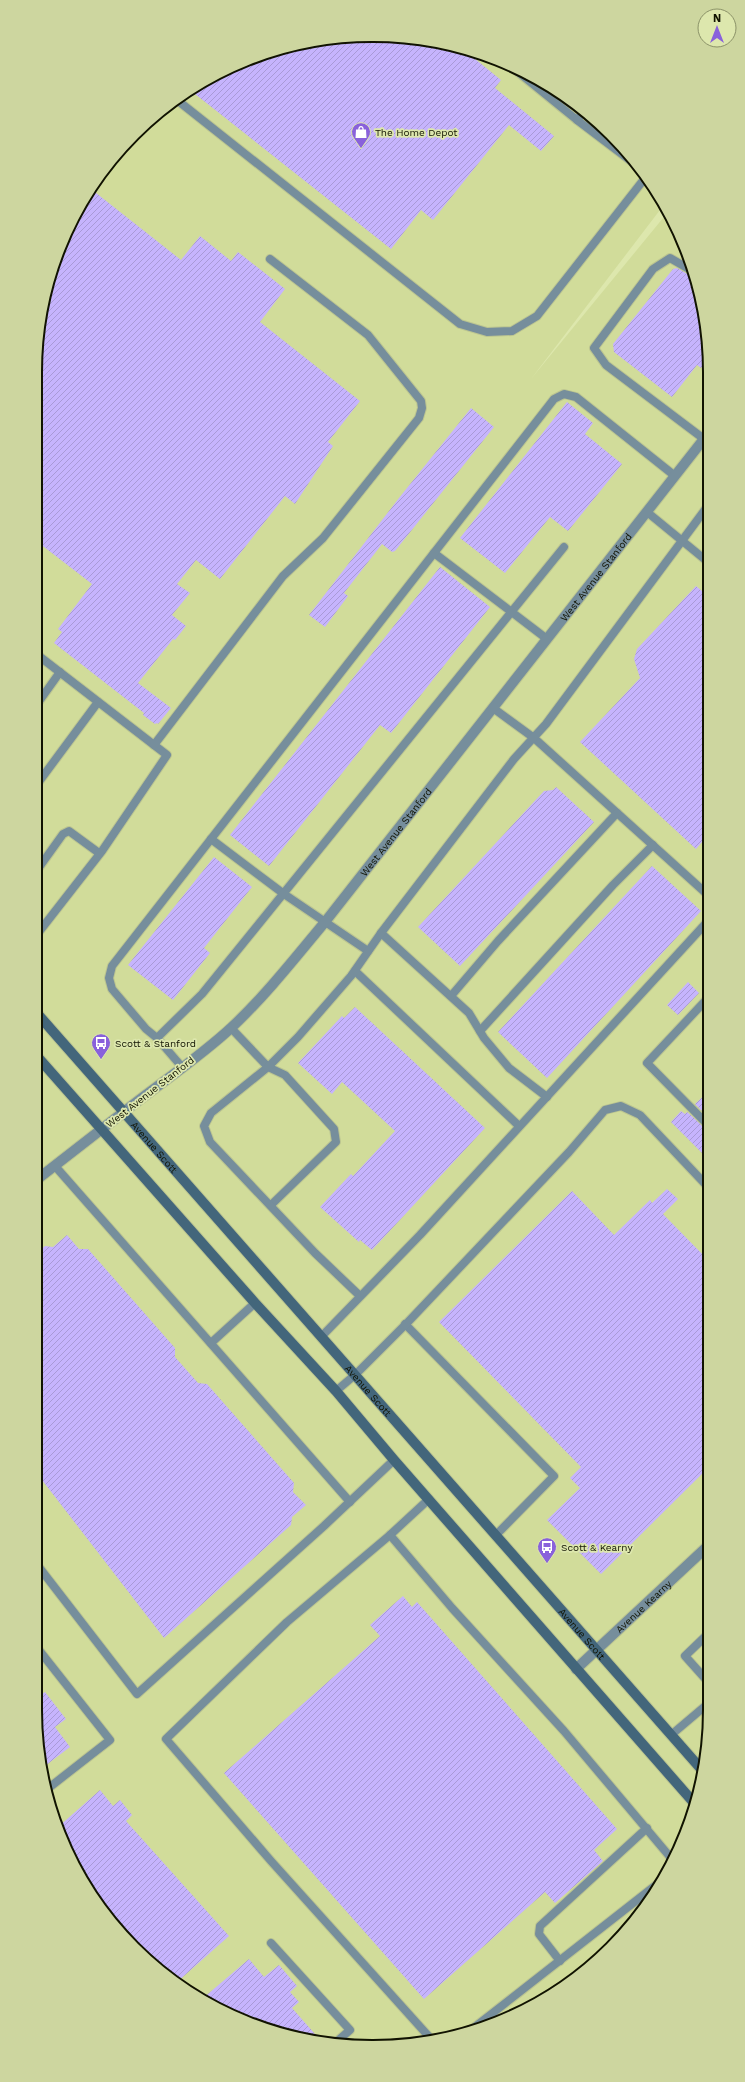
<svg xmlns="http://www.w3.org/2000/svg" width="745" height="2082" viewBox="0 0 745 2082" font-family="'Work Sans',sans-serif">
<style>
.built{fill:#d1dc9a}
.building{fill:url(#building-hatch)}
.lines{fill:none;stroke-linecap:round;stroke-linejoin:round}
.service-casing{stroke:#bcc591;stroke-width:10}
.minor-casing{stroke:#bcc591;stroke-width:12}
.tertiary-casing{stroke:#bcc591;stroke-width:12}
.secondary-casing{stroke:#bcc591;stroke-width:12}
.service{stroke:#768e9c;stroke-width:8}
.minor{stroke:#768e9c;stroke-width:10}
.tertiary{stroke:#768e9c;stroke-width:10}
.secondary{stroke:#43667b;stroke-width:10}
.labels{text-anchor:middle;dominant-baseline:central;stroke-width:3.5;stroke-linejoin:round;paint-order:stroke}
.poi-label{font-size:10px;fill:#111301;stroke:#dde7ad;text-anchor:start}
.street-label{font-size:10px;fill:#111301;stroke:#dde7ad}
.rim{fill:none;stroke:#111301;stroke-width:2}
</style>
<defs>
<pattern id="building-hatch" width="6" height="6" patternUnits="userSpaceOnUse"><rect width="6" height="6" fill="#c6b4fd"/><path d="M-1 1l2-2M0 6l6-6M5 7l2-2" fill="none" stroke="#a99ad7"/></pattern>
</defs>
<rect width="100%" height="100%" fill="#dde7ad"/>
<polygon class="built" points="394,36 460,46 541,80 626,150 663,206 531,379 668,212 675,223 707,328 710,1710 699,1797 653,1897 611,1948 560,1990 460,2036 395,2046 329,2044 223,2012 167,1977 119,1932 61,1838 41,1775 35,1709 35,372 46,285 70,223 105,167 150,119 204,80 264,53 328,38"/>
<g class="building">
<polygon points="394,36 459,46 501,80 495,88 554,136 541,151 509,125 433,220 421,210 391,249 190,90 204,80 264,53 328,38"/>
<polygon points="91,189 181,260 200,236 231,261 238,252 285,289 260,322 360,401 328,442 333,446 295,504 285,496 220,579 196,560 177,584 190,593 172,615 186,626 175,640 173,639 138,683 171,708 158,724 157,723 155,724 143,715 144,713 54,643 62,632 58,629 92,584 35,540 35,372 46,285 70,223"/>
<polygon points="677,268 691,276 707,328 707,360 701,368 697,365 672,397 614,352 613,344 673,269"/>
<polygon points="567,402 593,423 585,434 622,464 568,531 550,517 505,573 460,538"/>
<polygon points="471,408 494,427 395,551 392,552 382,544 344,593 348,596 325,627 309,615 399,498"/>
<polygon points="440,567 490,607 391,733 380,725 269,866 230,835"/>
<polygon points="696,586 708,596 708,835 696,849 580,742 640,678 634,659 637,649"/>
<polygon points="556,787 594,822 460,966 418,927 544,791 553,790"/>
<polygon points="214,857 252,887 204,948 210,953 173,1000 128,965"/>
<polygon points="652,866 701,911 547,1078 498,1032"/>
<polygon points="688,982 699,993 678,1015 667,1005"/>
<polygon points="355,1007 485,1128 372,1250 360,1240 359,1242 320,1207 351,1174 353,1176 395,1131 342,1082 332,1094 298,1063 342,1016 344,1018"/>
<polygon points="709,1091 709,1118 695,1104"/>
<polygon points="681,1111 685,1114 687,1112 709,1131 709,1160 671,1122"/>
<polygon points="667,1189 678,1199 663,1214 709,1261 709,1467 601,1574 547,1520 580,1488 570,1478 581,1467 439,1322 572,1191 614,1235 650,1200 652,1203"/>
<polygon points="67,1235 79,1249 88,1249 175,1348 175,1357 198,1383 207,1384 294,1483 293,1492 306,1505 292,1517 291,1525 164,1638 35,1471 35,1255 45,1246 53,1247"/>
<polygon points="403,1596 412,1607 417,1602 617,1829 594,1850 603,1861 555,1903 545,1892 424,1999 224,1773 380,1636 370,1625"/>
<polygon points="45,1692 66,1719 55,1727 70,1747 41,1769 35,1699"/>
<polygon points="100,1790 113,1806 120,1800 132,1815 126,1821 229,1936 176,1983 167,1977 119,1932 61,1838 57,1828"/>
<polygon points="249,1959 264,1977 279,1965 297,1986 290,1992 299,2002 292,2008 322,2042 223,2012 202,1999"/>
</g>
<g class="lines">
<g class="service-casing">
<g id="service">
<polyline points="513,68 577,120 635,164"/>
<polyline points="177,100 460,324 487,332 512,331 537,316 645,178"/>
<polyline points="577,120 582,114"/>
<polyline points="689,269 670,258 653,269 594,348 606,365 704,439"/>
<polyline points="647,512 708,562"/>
<polyline points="434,553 547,639"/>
<polyline points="35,653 167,755 102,851 35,937"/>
<polyline points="35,707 60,672"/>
<polyline points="493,708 534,738 708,895"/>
<polyline points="154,745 283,576 323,538 419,418 422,408 421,401 368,335 270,259"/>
<polyline points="35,787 98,702"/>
<polyline points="211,839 284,894 368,951"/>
<polyline points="35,873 63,834 69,831 99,853"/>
<polyline points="381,933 469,1013 484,1038 509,1068 547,1097"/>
<polyline points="355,971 519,1126"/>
<polyline points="451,996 498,941 617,813"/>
<polyline points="708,998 647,1063 709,1126"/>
<polyline points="231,1028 268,1067 285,1075 334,1129 336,1142 271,1205"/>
<polyline points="480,1031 613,885 653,845"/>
<polyline points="157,1038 202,994 564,547"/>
<polyline points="182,1067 157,1038 146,1029 112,989 109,978 112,966 554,399 564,394 576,397 675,476"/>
<polyline points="55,1166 350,1502"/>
<polyline points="360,1296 315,1253 210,1142 204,1126 211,1113 268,1067 298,1037 351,976 381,933 514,759 546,724 707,507"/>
<polyline points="405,1324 554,1476 496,1535"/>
<polyline points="321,1337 420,1235 708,921"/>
<polyline points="211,1343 255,1303"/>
<polyline points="336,1391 356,1374 408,1322 569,1152 605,1110 621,1106 640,1115 709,1188"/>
<polyline points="429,1499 390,1535 287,1622 166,1739 271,1861 432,2040"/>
<polyline points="390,1535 452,1608 564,1731 671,1858"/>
<polyline points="35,1562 137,1694 324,1526 394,1460"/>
<polyline points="710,1632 685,1656 710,1684"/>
<polyline points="35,1645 110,1740 46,1790"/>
<polyline points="671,1735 710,1702"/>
<polyline points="271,1943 350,2030 334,2044"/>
<polyline points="560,1961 539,1934 540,1926 647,1828"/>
<polyline points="471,2030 660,1882"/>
</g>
</g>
<g class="minor-casing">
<g id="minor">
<path id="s1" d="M125,1111C160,1083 199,1058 232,1027C266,995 295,958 325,922L707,435"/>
<path id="s2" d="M576,1669L710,1544"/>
</g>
</g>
<g class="tertiary-casing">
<polyline id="tertiary" points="35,1181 125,1111"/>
</g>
<g class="secondary-casing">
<g id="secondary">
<path id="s3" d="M35,1011L702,1770"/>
<polyline points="35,1054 255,1303 336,1391 394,1460 695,1804"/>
</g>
</g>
<use href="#service" class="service"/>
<use href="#minor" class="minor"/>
<use href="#tertiary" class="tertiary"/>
<use href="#secondary" class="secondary"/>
</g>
<defs>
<g id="shop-pin" transform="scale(1)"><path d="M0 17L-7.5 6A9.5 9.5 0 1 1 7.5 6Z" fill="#8961db" stroke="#dde7ad"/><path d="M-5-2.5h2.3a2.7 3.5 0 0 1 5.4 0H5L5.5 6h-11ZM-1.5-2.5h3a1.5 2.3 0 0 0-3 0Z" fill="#fff"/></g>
<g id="bus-pin" transform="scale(1)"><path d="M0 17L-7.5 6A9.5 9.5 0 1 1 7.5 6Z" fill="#8961db" stroke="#dde7ad"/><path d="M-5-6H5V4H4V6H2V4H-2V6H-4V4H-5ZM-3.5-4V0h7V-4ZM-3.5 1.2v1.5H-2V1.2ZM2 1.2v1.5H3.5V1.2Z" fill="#fff"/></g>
</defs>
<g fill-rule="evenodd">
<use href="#shop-pin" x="361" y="132"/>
<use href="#bus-pin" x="101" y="1043"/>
<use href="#bus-pin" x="547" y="1547"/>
</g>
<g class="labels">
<g class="poi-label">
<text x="375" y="132">The Home Depot</text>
<text x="115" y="1043">Scott &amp; Stanford</text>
<text x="561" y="1547">Scott &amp; Kearny</text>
</g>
<g class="street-label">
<text stroke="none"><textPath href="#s1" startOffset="715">West Avenue Stanford</textPath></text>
<text stroke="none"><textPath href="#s1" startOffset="391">West Avenue Stanford</textPath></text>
<text transform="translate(150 1092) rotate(-38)">West Avenue Stanford</text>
<text stroke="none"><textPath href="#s3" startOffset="181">Avenue Scott</textPath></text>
<text stroke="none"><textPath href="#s3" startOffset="505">Avenue Scott</textPath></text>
<text stroke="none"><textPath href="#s2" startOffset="92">Avenue Kearny</textPath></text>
<text stroke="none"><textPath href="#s3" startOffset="829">Avenue Scott</textPath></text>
</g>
</g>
<path d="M0 0H745V2082H0ZM372 42H373A330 330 0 0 1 703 372V1710A330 330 0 0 1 373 2040H372A330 330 0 0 1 42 1710V372A330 330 0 0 1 372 42Z" fill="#cdd69f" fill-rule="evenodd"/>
<path class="rim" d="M372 42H373A330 330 0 0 1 703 372V1710A330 330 0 0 1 373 2040H372A330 330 0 0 1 42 1710V372A330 330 0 0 1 372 42Z"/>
<g transform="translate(717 28)"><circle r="19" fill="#dde7ad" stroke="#8b9268"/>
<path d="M0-3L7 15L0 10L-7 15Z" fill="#8961db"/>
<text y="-6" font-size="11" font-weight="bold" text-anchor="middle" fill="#111301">N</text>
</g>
</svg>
